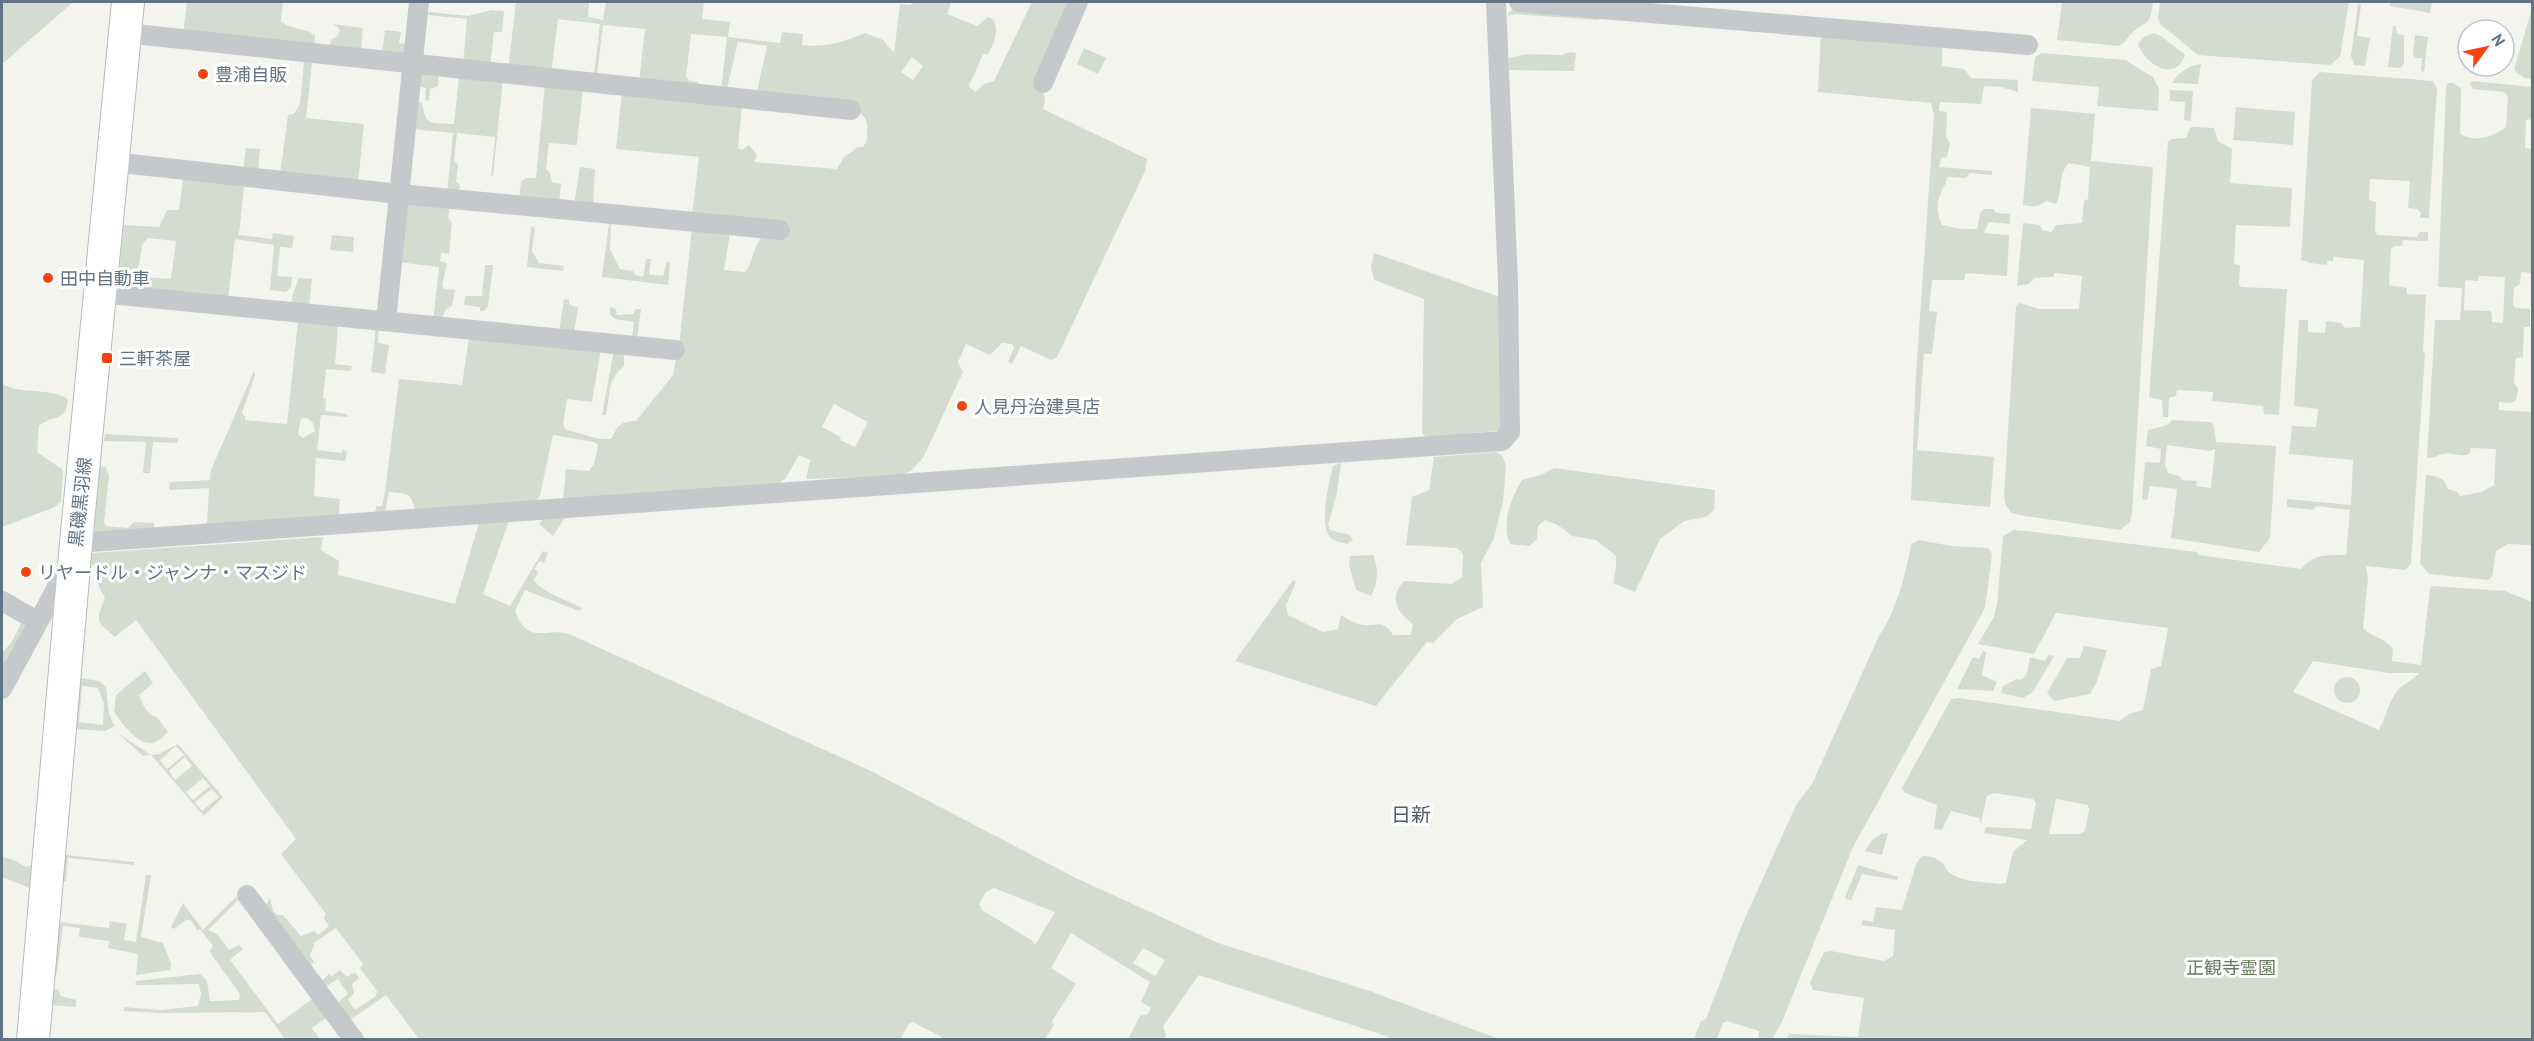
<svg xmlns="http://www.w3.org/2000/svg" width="2534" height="1041" viewBox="0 0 2534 1041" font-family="'PT Sans','Noto Sans JP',sans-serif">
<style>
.green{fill:#d4dcd0;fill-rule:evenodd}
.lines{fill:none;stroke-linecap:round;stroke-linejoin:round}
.primary-casing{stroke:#b6babe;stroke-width:34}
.street{stroke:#c6c9cc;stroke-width:20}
.primary{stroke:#fff;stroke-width:32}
.poi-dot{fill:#f5440f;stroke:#fff;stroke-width:2}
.labels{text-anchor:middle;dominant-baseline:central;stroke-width:6;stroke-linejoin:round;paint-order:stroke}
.poi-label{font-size:18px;fill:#607484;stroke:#fff;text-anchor:start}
.street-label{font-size:18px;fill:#607484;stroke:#fff}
.park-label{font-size:18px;fill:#657a5f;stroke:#fff}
.neighbourhood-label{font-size:20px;fill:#4f5d68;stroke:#fff}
</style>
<rect width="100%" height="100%" fill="#f4f4ef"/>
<g class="green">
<polygon points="5,2 73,2 2,64 2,4"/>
<path d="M187,2H283L281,22C294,30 305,28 315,35V44L183,34Z"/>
<path d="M516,2H589L588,17L603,20L606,2H704L702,19L730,22L728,37L780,43L782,32L803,34L802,45C826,48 843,42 865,33L883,40L894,53L900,4L911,5L912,2H951L947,14L977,26L988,17L994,20C999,33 994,43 988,54H983L969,86L975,92L984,84L994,81L1032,2H1067L1043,91L1045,101L1043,109L1147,159L1145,171L1057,357L1051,360L1021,346L1012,364L1008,362L1014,348L1012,344L1002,343L990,355L966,344L958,362L963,372L923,458L911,471L898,476L806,479L810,460L799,455L786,478L777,485L563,500L566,469L589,471L594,464L598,445L594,442L553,435L540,495L535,502L415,510C411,491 406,494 389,492L385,513L375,514L376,506H382L385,492L399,379L462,385L469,338L601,349L592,402L567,399L563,425L566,430C581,433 596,440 611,439C618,426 620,421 636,421L673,375L679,345L692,229L730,233L724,270L745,272C754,262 753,244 763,236L692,216L699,157L616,149L622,92L742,105L738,148L742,150L749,145L757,155L754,162L837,169L844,157L858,147H863C867,142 867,140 867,133C869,117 863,115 850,107L721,91L727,37L691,34L686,77L690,81L699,82L697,87L639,82L645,29L603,25L597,75H594L600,24L558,19L551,74L508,70ZM738,42L767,46L757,91L727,88ZM912,57L923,66L913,80L901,72ZM834,404L868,422L855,447L840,440L841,437L822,427Z"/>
<path d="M2062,2H2153C2150,26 2150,18 2133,32C2128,37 2125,43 2119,46L2057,40Z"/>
<polygon points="2160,2 2349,2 2340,57 2330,65 2198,55 2160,24 2158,18"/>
<polygon points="2391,2 2432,2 2430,13 2390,6"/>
<polygon points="2358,4 2361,5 2357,36 2370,38 2365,66 2354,65 2351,56"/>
<polygon points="2532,8 2532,79 2524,78 2514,70"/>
<polygon points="1512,9 1599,14 1599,20 1515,14 1507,16"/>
<polygon points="492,10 504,11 502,32 494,32 490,67 463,65 467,19 428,15 429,12 468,16"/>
<polygon points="333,24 363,28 361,53 330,45 332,39 338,36 340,29"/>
<polygon points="2393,25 2396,27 2397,34 2404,35 2404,64 2400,68 2388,67"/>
<polygon points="385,30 401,32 399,43 406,44 404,53 382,55"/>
<path d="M1821,32L1942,47V66L1964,69L1971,78L2018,80V92L2001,87L1984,86L1981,104L1940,102L1939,111L1947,112L1946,137L1950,143L1947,157L1941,158L1939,167L1992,171V175L1970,173L1966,178L1947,177C1946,186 1942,188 1940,195C1936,205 1938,217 1942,225L1961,229H1977L1980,213L1984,209H1993L1996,213L2010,214V224L1989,222L1984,233L2009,235L2007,276L1966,273L1964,280H1932L1929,311L1937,312L1932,354H1924L1917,450L1994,457L1990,507L1911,500L1916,374L1934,116L1931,103L1818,92Z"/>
<path d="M2154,33L2161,36L2185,55C2175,84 2144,63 2138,44L2144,37Z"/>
<polygon points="2415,35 2428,37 2424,72 2421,71 2422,58 2415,58 2413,54"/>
<polygon points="1084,48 1106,58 1098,74 1077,64"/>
<polygon points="1570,52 1576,53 1574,71 1509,70 1509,58 1527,54 1562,55"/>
<polygon points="2042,53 2125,60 2153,77 2159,89 2158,111 2097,106 2099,87 2032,81 2035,57"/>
<polygon points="304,62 312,63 306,118 364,124 358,183 280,174 288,115 294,114 300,104"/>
<path d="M2201,64L2198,84L2172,83C2178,73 2189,65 2201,64Z"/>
<polygon points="421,72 439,74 438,86 430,89 429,101 425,100 426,88 416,86"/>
<path d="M2320,72L2433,81L2437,88L2429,218H2420L2421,213L2417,209L2408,208L2410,181L2370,179L2369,200L2376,202L2375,230L2377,235L2417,237L2420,232H2428V241L2403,240L2402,246H2394L2391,249L2389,285L2407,288V294L2426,295L2423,351L2425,354L2411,563L2406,570L2366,566L2368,579L2363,628C2374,639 2383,636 2393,649L2392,661L2421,665L2430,589L2432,586L2505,591L2532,602V1039H1786L1789,1034L1858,1037L1864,998L1813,990L1810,983L1824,952L1831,951L1884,961L1893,956L1895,930L1861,925L1863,920L1873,922L1876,907L1902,910L1916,864L1922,856C1949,857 1940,870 1957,877C1969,882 1987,882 2000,884L2006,883L2013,852L2027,840L1984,833L1986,827L2031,829L2036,803L2033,799L1994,793L1987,796L1981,824L1979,818L1951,811L1942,830L1934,829L1937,805L1905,793L1902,788L1951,699L1959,698L2120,721L2129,714L2143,710L2151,669L2161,666L2168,628L2056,613L2034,654L1978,644L1994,617L1997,604L2003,536L2014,530L2025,531L2197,552L2199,555L2301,569C2313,553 2328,555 2346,555L2350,510L2317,506L2313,510L2287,507V499L2351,505L2353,460L2289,454L2292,426L2316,427L2318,409L2294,406L2299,320H2308V332L2325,333L2326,321L2341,323L2345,328L2360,327L2364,260L2333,257V261H2327V265L2310,263L2301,260L2312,80ZM2313,661L2389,673H2419C2412,681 2404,683 2397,691C2389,702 2385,718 2379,730L2293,692ZM2056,799L2088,805L2089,810L2085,831L2079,834H2049Z"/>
<path d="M459,76L503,80L493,176H491L495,137L457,133L454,160L458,165L456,182L460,185L458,194L447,193L453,133L411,129L414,101L422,103C426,128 431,122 454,124Z"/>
<path d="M2473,81L2532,87V119L2526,120L2525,148L2532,149V273L2521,272L2520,284L2514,288L2513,305L2516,308L2530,309V327H2524L2523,357L2516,358L2514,382L2518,389L2516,400L2511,403L2499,402V410L2532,412V545L2508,544L2496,551L2492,577L2488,580L2429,574L2420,563L2426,475C2438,476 2444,477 2448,489L2457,492L2460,496L2481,492L2494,485L2496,449L2471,448L2469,454C2460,458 2452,451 2442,454C2436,456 2434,458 2427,458L2435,320H2460L2462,288L2438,287L2446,88L2448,83H2453L2461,88L2460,134C2476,143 2493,137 2506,127L2508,97L2504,92L2473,89L2470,84ZM2479,276L2505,277L2503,323L2492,322V314L2490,311L2464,310L2465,280L2478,281Z"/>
<polygon points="545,84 583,88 577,145 549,143 546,169 550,173 552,182 561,184 559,203 519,200 521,182 526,178 536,178"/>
<polygon points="2170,90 2193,91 2191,121 2184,120 2185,102 2170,101"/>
<polygon points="2236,107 2295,112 2293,145 2233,140"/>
<path d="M2031,108L2095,114L2091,161L2153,167L2132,514L2130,522L2120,530L2025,516L2011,513L2005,503L2004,494L2016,306L2019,303L2040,309H2079L2082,276L2055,273L2053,277L2034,278L2029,284L2017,286L2023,223L2040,225L2042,230L2051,232L2056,225L2082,223L2084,201L2088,199L2090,167L2069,163C2057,175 2064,190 2056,204L2046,201C2039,207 2031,207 2023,205Z"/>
<polygon points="2194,127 2214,128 2218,141 2232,149 2230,183 2292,188 2290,227 2236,225 2234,264 2240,265 2239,285 2242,287 2287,289 2279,415 2264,414 2263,406 2212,401 2213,392 2177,390 2176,396 2169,398 2168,417 2163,417 2162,400 2149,397 2168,142 2171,139 2186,138 2190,128"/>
<polygon points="246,148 260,149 258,171 243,169"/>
<polygon points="580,167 595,169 593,207 574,205"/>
<path d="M183,178L244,186L239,235L272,239L273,233L294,236L292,248L280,247L277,276L292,277L291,287L286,292L270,290L274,245L235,239L228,299L135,289L136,277L119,275L124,225L159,227L167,210H179ZM148,238L176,241L171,279L144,277L138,269L143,243Z"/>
<polygon points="405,200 450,205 448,218 452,222 449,254 441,253 440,261 447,263 442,286 445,289 455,290 452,306 446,309 442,318 433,321 439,267 398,262"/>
<polygon points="609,224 611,224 610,249 620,269 633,271 635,275 643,277 646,259 651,259 649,274 663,276 667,262 670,262 668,285 602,277"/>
<polygon points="531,226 535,228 532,251 539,263 564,266 563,271 527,267"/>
<polygon points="332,235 354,237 353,252 330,250"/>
<polygon points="1374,253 1503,298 1502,430 1427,438 1422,433 1424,299 1374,280 1371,267"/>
<polygon points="485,265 493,265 488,306 484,311 480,311 480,307 464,305 465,296 482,296"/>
<path d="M298,278L312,279L309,306L291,304C292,294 296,288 298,278Z"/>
<polygon points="564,299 569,300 569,305 578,307 574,334 559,332"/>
<polygon points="610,307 615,308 617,315 634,314 635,309 641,309 637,338 632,337 634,322 615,319 610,314"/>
<path d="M298,321L338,326L335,364L352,366L351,371L326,369L323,398L326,399L325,411L347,414L348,417L321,415L317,450L342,453V450L347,451L345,461L316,458L314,496L340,499L339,515L207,525L209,488L169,490L170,482L210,480L211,470L254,371L255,375L242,413L245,417V420L287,424ZM307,418L313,423L315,431L303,438L298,434L301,419Z"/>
<polygon points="376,327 379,327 378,343 389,345 385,374 371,372"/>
<polygon points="614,350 624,351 624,366 616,374 611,383 606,415 602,415"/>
<path d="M2,384C23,395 48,387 68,399C66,424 54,413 39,426L37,452L63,470L61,502L53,508L2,527Z"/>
<path d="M2172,420L2211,422L2214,426L2216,442L2276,446L2270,538L2259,552L2171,538L2177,489L2150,486L2147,500L2142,499L2145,462L2160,463L2161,449L2146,446L2148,430L2167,425ZM2167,445L2210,451L2215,449L2211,488L2196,486L2197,481L2182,480L2179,476L2168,473L2165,464Z"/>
<polygon points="105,434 178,438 177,443 153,442 150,473 143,473 146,442 104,441"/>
<path d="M1495,452L1502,455L1506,466L1503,502L1494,538L1481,563L1483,607L1457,619L1433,643L1427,642L1376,706L1235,661L1293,580L1296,582L1286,605L1288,615L1323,632L1338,629L1341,615C1346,618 1353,623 1359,624C1374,629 1381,616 1393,635H1411L1413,624C1397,612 1388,598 1404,581L1452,584L1462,577L1463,554L1457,548L1406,545L1412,497L1429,490L1434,457Z"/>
<path d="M1341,463L1337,493L1328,525L1330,530L1350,535L1353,540L1347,544C1341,542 1334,542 1330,537C1319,523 1329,482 1333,466Z"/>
<polygon points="100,466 106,467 109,476 104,523 106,526 128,528 134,522 154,523 154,529 94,533"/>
<path d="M1554,468L1715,490L1714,510L1706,517L1684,521L1660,539L1635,592L1613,583L1616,568V556L1596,540L1572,536L1558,525L1545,520L1538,526L1537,539L1529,546L1510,544C1501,524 1511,498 1522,480L1541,475Z"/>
<polygon points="566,516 553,536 539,524 543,519"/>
<path d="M509,521L483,594L510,606L543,551L548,553L544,563L540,561L534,569L538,572L534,580C544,594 567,600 582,608L579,611L525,590L515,611C528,646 546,627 569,634L871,771L1076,878L1218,943L1370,991L1499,1039H1395L1199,975L1163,1026L1166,1035L1164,1039H1128L1140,1016L1148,1014L1151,1008L1141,1002L1150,982L1071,933L1051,968L1076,984L1052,1021L1054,1025L1045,1039H945L913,1022L909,1024L900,1040L419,1039L386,995L350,1020L337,1003L348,994L338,979L325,987L321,981L329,974L332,976L340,970L347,977L355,972L359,978L352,984L354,993L348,1000L355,1010L376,996L377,991L360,968L363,964L336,928L315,942L310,955L314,962L310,965L266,905L270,898L273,911L278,915H283L301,936L314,931L318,935L329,926L324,918L326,914L281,854L296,839L136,620L115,637C95,620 96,622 105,597C100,590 95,582 100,574L91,563L92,553L323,537L321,550L339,561L338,575L455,604L479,523ZM994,888L1055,912L1035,945L1033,941L982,910L979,904L986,892ZM1143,948L1165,960L1155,976L1133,963Z"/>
<path d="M1919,540L1951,546L1988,548L1992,554L1985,608L1853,847L1781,1024L1772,1039H1759V1031L1727,1021L1723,1023L1717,1039H1694L1701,1021L1706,1019L1741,927L1796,805L1812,784L1879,636C1896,611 1906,575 1911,544Z"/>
<path d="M1373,555C1379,568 1378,584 1371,596L1356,590L1349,564L1350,556Z"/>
<polygon points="22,622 24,627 2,670 2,653 11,643"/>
<polygon points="2084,646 2107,650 2096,684 2090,694 2054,701 2047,693 2067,658 2080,658"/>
<polygon points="1983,651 1986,652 1982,675 1997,682 1993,691 1957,689 1972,659 1974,657 1979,659"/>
<polygon points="2049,655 2054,656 2033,692 2023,698 2001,693 2003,686 2017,679 2021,680 2027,674 2030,657 2045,661"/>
<path d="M145,671L153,683L139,695C143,704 146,715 157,717L168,732C163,736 158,743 151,743C136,744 122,723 114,712L116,695Z"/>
<circle cx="2347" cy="690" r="13"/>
<path d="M81,678L99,681L106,687L109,713L114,726L106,731L76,729ZM82,686L98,688L104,704L103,725L79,722Z"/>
<path d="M119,734L151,755L159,754L178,744L223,797L204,816L151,755L143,756ZM176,746L184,755L167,769L160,760ZM185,757L192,766L175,780L169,771ZM203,778L210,786L193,800L186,792ZM212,789L219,797L202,811L195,802Z"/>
<path d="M1888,833L1882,855L1865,851C1871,841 1875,834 1888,833Z"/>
<polygon points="65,855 135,862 134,865 68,858 66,881 63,881"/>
<polygon points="2,857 14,860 26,867 34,864 35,890 2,877"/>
<polygon points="1858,865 1898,877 1897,880 1862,874 1851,901 1845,898"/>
<polygon points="146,875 151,875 141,937 163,943 171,964 170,970 136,975 138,954 108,948 109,941 79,937 80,928 63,926 57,974 54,974 59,922 109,928 110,921 127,924 124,940 136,942"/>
<polygon points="236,897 238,900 208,930 217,934 229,950 239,945 243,949 230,960 278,1024 312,999 326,1018 312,1028 320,1039 285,1039 265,1012 160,1013 124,1011 124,1007 160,1010 198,1006 201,994 199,984 135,985 136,981 200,974 207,981 210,1001 239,1000 240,994 211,954 210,951 213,946 200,929 197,930 191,920 186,920 174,929 171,927 183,903 203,930"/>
<polygon points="53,988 58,990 61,996 76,1000 76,1007 51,1005"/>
</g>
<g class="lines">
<g class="primary-casing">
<polyline id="primary" points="33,1040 76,543 128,2"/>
</g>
<g class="street">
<polyline points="1519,2 2028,45"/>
<polyline points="125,33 851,110"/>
<polyline points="1043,83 1078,2"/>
<polyline points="113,162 399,194 780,230"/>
<polyline points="100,293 675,350"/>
<polyline points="386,321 419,2"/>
<polyline points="76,543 1502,441 1510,432 1508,282 1496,2"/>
<polyline points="2,601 37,621"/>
<polyline points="2,689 69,565"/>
<polyline points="247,895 354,1040"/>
</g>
<use href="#primary" class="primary"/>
</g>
<g class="poi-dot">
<circle cx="203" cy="74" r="6"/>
<circle cx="48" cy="278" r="6"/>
<rect x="101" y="352" width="12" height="12" rx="3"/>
<circle cx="962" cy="406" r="6"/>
<circle cx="26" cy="572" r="6"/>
</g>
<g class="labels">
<g class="poi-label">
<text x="215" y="74">豊浦自販</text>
<text x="60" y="278">田中自動車</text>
<text x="119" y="358">三軒茶屋</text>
<text x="974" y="406">人見丹治建具店</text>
<text x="38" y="572">リヤードル・ジャンナ・マスジド</text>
</g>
<g class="street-label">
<text transform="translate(80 502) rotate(-84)">黒磯黒羽線</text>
</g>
<g class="park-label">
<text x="2231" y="967">正観寺霊園</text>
</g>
<g class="neighbourhood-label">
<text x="1411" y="815">日新</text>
</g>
</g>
<rect width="2534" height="1041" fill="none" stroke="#607484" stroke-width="6"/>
<g transform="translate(2486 48) rotate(57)"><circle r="28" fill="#ffffff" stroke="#bfc7ce" stroke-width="1.5"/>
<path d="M0-4.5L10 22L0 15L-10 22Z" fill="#f5440f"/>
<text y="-9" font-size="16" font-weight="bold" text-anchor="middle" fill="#607484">N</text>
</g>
</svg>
